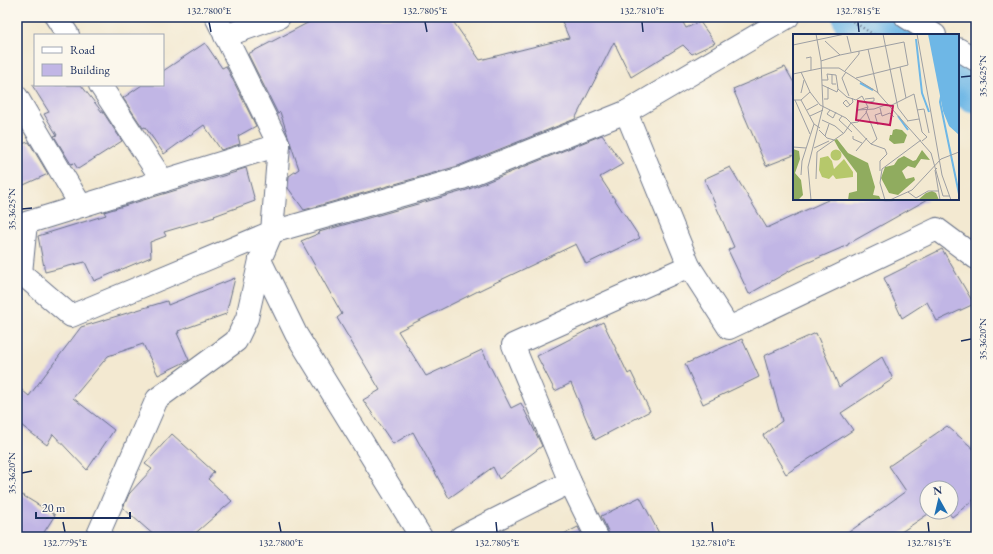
<svg xmlns="http://www.w3.org/2000/svg" width="993" height="554" viewBox="0 0 993 554" font-family="'EB Garamond',serif">
<style>
.lines{fill:none;stroke-linecap:round;stroke-linejoin:round}
.river{stroke:#6eb7e6;stroke-width:57}
.building{fill:#c1b6e5}
.minor-casing{stroke:#677086;stroke-width:24}
.path{stroke:#677086;stroke-width:2.5;stroke-dasharray:1 3;stroke-linecap:butt}
.minor{stroke:#fff;stroke-width:22}
.ticks{fill:none;stroke:#1b2f5e;stroke-width:1.5}
.inset-river{fill:none;stroke:#6eb7e6;stroke-width:2}
.inset-road{fill:none;stroke:#9d9fa3;stroke-width:1}
.view{fill:#c2185b;fill-opacity:0.15;stroke:#c2185b;stroke-width:2}
.inset-edge{fill:none;stroke:#1b2f5e;stroke-width:2}
.neatline{fill:none;stroke:#1b2f5e;stroke-width:1.5}
.ticks-label{font-size:10px;text-anchor:middle;fill:#1b2f5e}
</style>
<rect width="100%" height="100%" fill="#fbf7ec"/>
<filter id="ink" filterUnits="userSpaceOnUse"><feTurbulence type="fractalNoise" baseFrequency=".025" numOctaves="2"/><feDisplacementMap in="SourceGraphic" scale="8" xChannelSelector="R" yChannelSelector="G"/><feConvolveMatrix kernelMatrix="1 2 1 2 8 2 1 2 1" color-interpolation-filters="sRGB"/></filter>
<filter id="wash" filterUnits="userSpaceOnUse"><feTurbulence type="fractalNoise" baseFrequency=".012" numOctaves="4" result="noise"/><feDisplacementMap in="SourceGraphic" scale="16" xChannelSelector="R" yChannelSelector="G"/><feGaussianBlur stdDeviation="0.9" result="paint"/><feColorMatrix in="noise" values="0 0 0 0 0 0 0 0 0 0 0 0 0 0 0 0 0 1.4 0 .05"/><feComposite in="paint" operator="in"/></filter>
<g filter="url(#wash)">
<rect width="100%" height="100%" fill="#f3e9d1"/>
<g class="lines">
<g class="river">
<polyline points="861,17 892,35"/>
<polyline points="958,73 976,84"/>
</g>
</g>
<g id="blocks">
<g class="building">
<polygon points="319,17 450,17 480,60 569,38 560,17 680,17 686,28 700,22 715,43 692,54 683,45 631,77 614,42 575,119 458,166 304,210 288,188 289,176 299,169 280,112 278,114 248,54"/>
<polygon points="205,43 222,68 226,66 256,126 238,136 240,144 221,150 204,125 164,154 145,127 143,128 123,98 142,85 163,85 163,71"/>
<polygon points="785,67 794,83 794,155 766,166 733,89"/>
<polygon points="32,85 81,85 102,112 103,112 122,141 78,169 74,163 71,164 54,136 57,135 44,114 49,112"/>
<polygon points="602,135 623,164 600,177 640,238 586,264 576,244 484,288 398,331 426,376 482,350 511,408 521,403 542,446 499,479 493,467 449,498 413,432 393,444 363,400 380,390 337,318 342,314 301,241 320,233 319,232 467,190"/>
<polygon points="29,142 48,174 17,188 17,145"/>
<polygon points="730,167 767,228 830,199 928,199 848,244 848,245 793,269 749,294 728,250 734,247 704,179"/>
<polygon points="246,168 255,201 214,216 215,217 164,232 166,236 150,242 151,257 94,281 85,262 45,272 38,236 106,215 104,212 236,172 236,171"/>
<polygon points="942,249 974,304 937,321 927,302 902,318 884,278"/>
<polygon points="235,278 226,314 178,331 179,333 177,333 189,360 158,375 143,344 108,356 73,398 114,430 87,470 53,434 47,445 17,422 17,386 29,396 81,327 167,301 168,305"/>
<polygon points="603,322 628,374 631,372 650,411 595,440 571,383 555,391 537,356"/>
<polygon points="816,333 839,387 882,357 893,379 841,413 853,430 786,474 763,435 782,421 764,356"/>
<polygon points="742,339 759,377 703,404 685,364"/>
<polygon points="947,426 976,451 976,498 952,517 948,512 951,512 951,488 927,488 927,512 931,512 894,537 842,537 906,491 889,466"/>
<polygon points="172,434 214,472 208,479 232,501 191,537 156,537 123,508 129,494 152,469 145,464"/>
<polygon points="17,492 55,515 41,537 17,537"/>
<polygon points="640,497 661,537 609,537 608,531 601,516"/>
<polygon points="578,527 583,537 558,537"/>
</g>
</g>
</g>
<g filter="url(#ink)">
<use href="#blocks" fill-opacity="0" stroke="#677086" stroke-width="1"/>
<g class="lines">
<g class="minor-casing">
<g id="minor">
<polyline points="56,17 68,35"/>
<polyline points="906,17 935,35"/>
<polyline points="225,36 279,17"/>
<polyline points="958,49 976,60"/>
<polyline points="100,85 163,181"/>
<polyline points="17,97 81,206"/>
<polyline points="626,112 689,266 729,328 937,229 976,258"/>
<polyline points="279,145 26,223 21,273 71,316 272,232 462,178 626,112 788,17"/>
<polyline points="260,260 296,334 421,537"/>
<polyline points="97,537 157,399 236,341 247,318 260,260 272,232 279,145 216,17"/>
<polyline points="461,537 570,482"/>
<polyline points="597,537 570,482 513,345 689,266"/>
</g>
</g>
<polyline class="path" points="846,17 874,35"/>
<use href="#minor" class="minor"/>
</g>
</g>
<path class="ticks" d="M209,22L211,32M425,22L427,32M642,22L643,32M858,22L859,32M961,77L971,76M22,209L32,208M961,341L971,339M22,473L32,471M63,522L65,532M279,522L281,532M496,522L497,532M712,522L713,532M928,522L929,532"/>
<g transform="translate(793 34)">
<rect width="166" height="166" fill="#f3e9d1"/>
<path d="M103,95L109,96L114,101L111,109L101,110L96,106L97,101H99L100,96ZM44,105L55,119L75,129L82,153L80,161L86,162L88,166H55L56,159L64,157V139L46,115L41,106ZM0,115L6,117L7,125L2,139L8,146L10,161L5,166H0ZM129,116L137,126L128,125L122,134L115,132L109,137L113,145L121,143L122,146L105,161L96,159L88,144L92,133L101,131L105,125L111,122L120,127L123,126ZM139,157L143,159L146,166H125L133,159Z" fill="#90ac5f"/>
<path d="M37.5 121a5.5 5.5 0 1 1 11 0a5.5 5.5 0 1 1-11 0ZM35,122L39,127L41,135L51,125L60,138V143L43,145L40,141L36,145L29,143L26,136L27,124Z" fill="#b6c86b"/>
<path d="M135,0H166V101L156,92L150,77Z" fill="#6eb7e6"/>
<path class="inset-river" d="M123,5L129,59L136,78M67,49L80,56M149,57L147,68L166,160M105,82L115,96"/>
<path class="inset-road" d="M90,0L105,74L115,87M124,0L149,141L158,166M54,2L58,18M32,7L47,21M0,11L52,0M75,15L85,59M13,24L18,23V36M28,27L47,21L111,8L115,31L63,44M107,33L113,64M52,37L66,20V17M8,38L17,58L27,71L53,84L58,89L65,88L73,79L75,73L69,62L63,66L54,63L45,55L44,58L29,51M53,38L49,44L56,62M0,40L29,34H46L84,58L138,119L150,162H157M39,41V50H43M29,46H35L34,40L43,41L45,55M8,59L11,46M31,65H35V53M72,65L81,64V67L73,69M1,66H8L17,58M2,66L17,100M8,66L21,90L27,94M57,71L54,73L50,69L53,66L57,71L60,68L59,64M97,72L121,60L129,98L134,103L129,107M75,73L65,76L81,75L95,70M87,74L89,82L97,79L101,83M14,76L25,70M37,76L34,80L40,84L43,78M124,76L131,75L136,99M73,77L84,105L78,110M17,82L30,76M49,82L46,86L59,98M29,86L42,92L50,99M114,87L126,85M85,91L82,81L88,79M26,96L34,104L41,106M32,102L36,90M60,102V105L69,109M0,113L13,114M21,114L36,107M63,117L74,104M144,134L142,136L147,166M8,141L9,127L21,90M23,145L24,118L51,99L58,89L78,110L92,115L94,120L87,127V137M115,158L123,164L135,157H145M18,166L15,133L30,73L28,27L23,0M92,166L87,149L89,135L128,106M97,166L119,156L148,125L166,118"/>
<path class="view" d="M65,67L100,72L97,91L63,86Z"/>
<rect width="166" height="166" class="inset-edge"/>
</g>
<rect width="993" height="554" fill="none" stroke="#fbf7ec" stroke-width="44"/>
<rect x="34" y="34" width="130" height="52" fill="#fbf7ec" stroke="#a1a7b3"/>
<rect x="42" y="47" width="20" height="6" fill="#ffffff" stroke="#a1a7b3"/>
<text x="70" y="54" font-size="12" fill="#1b2f5e">Road</text>
<rect x="42" y="64" width="20" height="12" fill="#c1b6e5" stroke="#a1a7b3"/>
<text x="70" y="74" font-size="12" fill="#1b2f5e">Building</text>
<g transform="translate(939 500) rotate(352)"><circle r="19" fill="#fbf7ec" stroke="#a1a7b3"/>
<path d="M0-3L7 15L0 10L-7 15Z" fill="#1f6fb2"/>
<text y="-6" font-size="11" font-weight="bold" text-anchor="middle" fill="#1b2f5e">N</text>
</g>
<path d="M36 512v6h94v-6" fill="none" stroke="#1b2f5e" stroke-width="2"/>
<text x="42" y="512" font-size="12" fill="#1b2f5e" stroke="#fbf7ec" stroke-width="3" paint-order="stroke">20 m</text>
<rect x="22" y="22" width="949" height="510" class="neatline"/>
<g class="ticks-label">
<text x="209" y="14">132.7800°E</text>
<text x="425" y="14">132.7805°E</text>
<text x="642" y="14">132.7810°E</text>
<text x="858" y="14">132.7815°E</text>
<text transform="translate(982 76) rotate(-90)" y="4">35.3625°N</text>
<text transform="translate(11 209) rotate(-90)" y="4">35.3625°N</text>
<text transform="translate(982 339) rotate(-90)" y="4">35.3620°N</text>
<text transform="translate(11 473) rotate(-90)" y="4">35.3620°N</text>
<text x="65" y="546">132.7795°E</text>
<text x="281" y="546">132.7800°E</text>
<text x="497" y="546">132.7805°E</text>
<text x="713" y="546">132.7810°E</text>
<text x="929" y="546">132.7815°E</text>
</g>
</svg>
